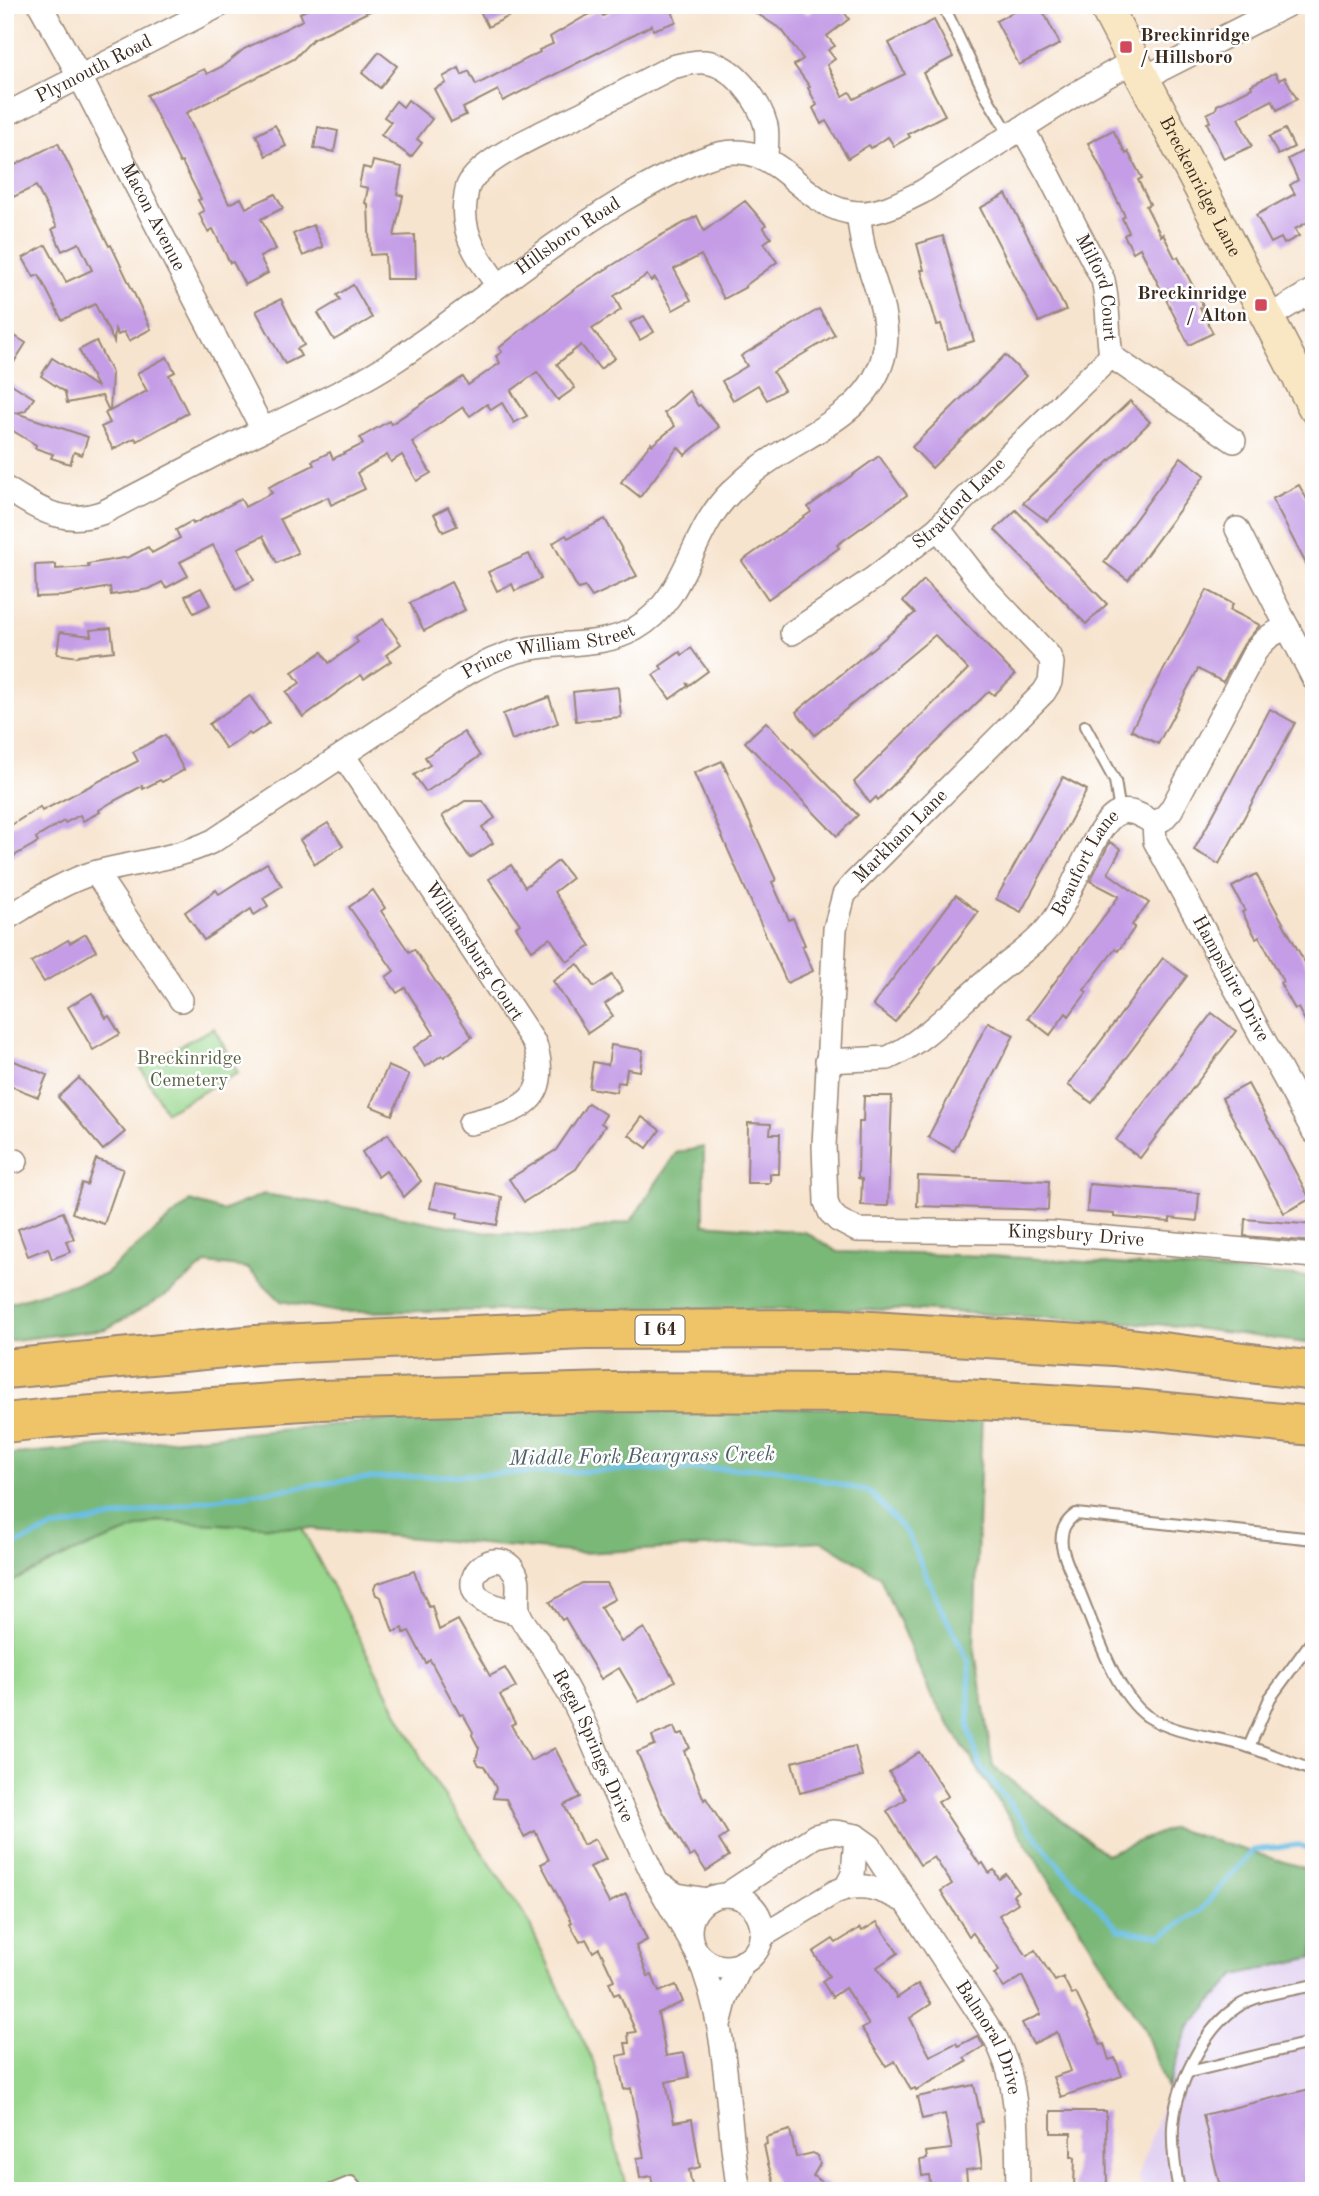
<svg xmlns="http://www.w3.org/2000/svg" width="1319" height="2196" viewBox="0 0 1319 2196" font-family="'Old Standard TT',serif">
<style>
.built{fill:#e3d3f2}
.green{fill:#98d78d;stroke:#6a8056;stroke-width:2}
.forest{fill:#7ab878;stroke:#5a714b;stroke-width:2}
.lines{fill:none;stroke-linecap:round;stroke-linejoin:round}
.stream{stroke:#68bee5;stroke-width:5}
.building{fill:#c49de6}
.lane-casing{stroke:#998776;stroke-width:14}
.street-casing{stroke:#998776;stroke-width:26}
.secondary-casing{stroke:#998776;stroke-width:35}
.highway-casing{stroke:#998776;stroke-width:42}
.lane{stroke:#fff;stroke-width:10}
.street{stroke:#fff;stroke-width:23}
.secondary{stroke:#f9e7c3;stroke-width:32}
.highway{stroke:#efc469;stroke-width:38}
.poi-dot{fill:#d1495b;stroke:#fff;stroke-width:2.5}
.labels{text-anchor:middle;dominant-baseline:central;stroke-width:5;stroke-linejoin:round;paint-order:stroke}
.shield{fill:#fff;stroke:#766a62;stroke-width:2}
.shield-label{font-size:18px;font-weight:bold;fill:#3b2a1e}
.poi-label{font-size:19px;font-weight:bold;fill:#3b2a1e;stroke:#fff;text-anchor:start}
.street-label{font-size:19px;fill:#3b2a1e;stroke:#fff}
.park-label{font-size:19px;fill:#575e3f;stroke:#fff}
.water-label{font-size:21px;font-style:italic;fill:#4b5e64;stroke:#fff}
</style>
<rect width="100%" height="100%" fill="#fff"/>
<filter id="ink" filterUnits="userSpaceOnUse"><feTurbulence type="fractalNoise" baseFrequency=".0143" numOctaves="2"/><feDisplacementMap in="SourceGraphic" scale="14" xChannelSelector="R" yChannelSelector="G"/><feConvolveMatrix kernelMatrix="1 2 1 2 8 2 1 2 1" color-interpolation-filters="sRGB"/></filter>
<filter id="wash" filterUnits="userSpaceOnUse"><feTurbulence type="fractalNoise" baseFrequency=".00686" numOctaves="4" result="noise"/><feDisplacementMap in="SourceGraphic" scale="28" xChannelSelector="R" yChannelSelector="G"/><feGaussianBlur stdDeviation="1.57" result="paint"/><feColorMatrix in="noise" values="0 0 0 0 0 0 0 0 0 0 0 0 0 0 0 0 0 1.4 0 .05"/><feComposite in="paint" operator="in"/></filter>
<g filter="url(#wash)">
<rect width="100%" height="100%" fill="#f7e4cf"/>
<polygon class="built" points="1314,1957 1314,2191 1143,2191 1138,2176 1188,2028 1236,1975"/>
<g class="green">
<polygon points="214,1028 238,1073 166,1112 140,1066"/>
<polygon points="156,1521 302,1528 429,1773 526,1917 596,2068 627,2191 5,2191 5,1585 67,1555"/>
</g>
<g class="forest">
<polygon points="704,1147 704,1224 805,1232 838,1252 992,1256 1314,1277 1314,1344 1169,1325 917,1310 686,1309 338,1312 281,1301 247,1268 207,1263 168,1294 106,1329 5,1341 5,1304 104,1275 190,1201 222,1211 264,1194 382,1213 482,1232 562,1236 631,1221 676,1153"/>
<polygon points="519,1408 904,1408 982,1414 974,1645 993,1767 1106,1854 1172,1828 1314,1871 1314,1957 1236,1975 1188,2028 1167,2089 1144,2028 931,1696 880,1577 823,1541 581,1553 302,1528 156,1521 67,1555 5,1585 5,1455"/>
</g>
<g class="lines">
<polyline class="stream" points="5,1549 51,1529 202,1501 356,1479 541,1472 773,1468 870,1492 908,1535 941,1608 969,1662 969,1729 980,1766 1061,1868 1119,1929 1161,1936 1200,1911 1253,1850 1300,1845 1314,1851"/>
</g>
<g id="blocks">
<g class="building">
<polygon points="316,5 382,5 313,39 294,59 186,113 229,204 241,198 246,208 275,194 283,208 261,219 276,249 260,257 268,273 245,285 233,262 230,263 213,229 208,232 199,214 204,211 198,200 201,199 182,162 180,163 147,95 204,69 207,74 223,66 244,49 303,20 300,13"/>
<polygon points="487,5 531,5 488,27 479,9"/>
<polygon points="623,5 670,5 676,22 653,30 652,25 503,101 498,90 463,108 466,115 451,122 434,89 446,83 443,77 459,68 462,75 469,71 476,85 540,52 539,50 553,44 550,37 584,17 599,10 603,16"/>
<polygon points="744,5 794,5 808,14 820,5 839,5 849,19 827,36 835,46 828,50 835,59 827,65 843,96 850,92 854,99 905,74 889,43 934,20 953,57 923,73 945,115 908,134 910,137 894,146 888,137 871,148 869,145 848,158 826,121 821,124 813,108 817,105 808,88 810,87 794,65 803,59 782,30"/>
<polygon points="1026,5 1040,5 1060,44 1019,65 996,21"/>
<polygon points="379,52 397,66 380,88 362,73"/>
<polygon points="1275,73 1279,80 1285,77 1297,99 1277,110 1272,100 1238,118 1252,146 1224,159 1207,123 1210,122 1207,114 1216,109 1217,105 1252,88 1251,85"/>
<polygon points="408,100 432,119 417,139 422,143 411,157 381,135 391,122 384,117 396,101 403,107"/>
<polygon points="275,125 286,146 266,156 256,135"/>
<polygon points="318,127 338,131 334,152 314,148"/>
<polygon points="1285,129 1294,147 1278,155 1269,137"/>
<polygon points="1113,130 1126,154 1128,152 1142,178 1138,180 1150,204 1146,206 1161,236 1163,234 1175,258 1178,257 1203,306 1200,308 1213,333 1189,345 1140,248 1133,252 1124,235 1129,232 1122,218 1125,216 1088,143"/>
<polygon points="58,143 109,246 111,245 151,329 129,341 124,332 118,335 115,329 114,342 95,304 62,320 39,275 34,277 23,258 46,245 66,282 92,270 79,243 62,251 52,229 57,227 36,186 5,201 5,170"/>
<polygon points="1305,150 1314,166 1314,219 1295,229 1299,236 1284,244 1281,238 1271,243 1256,215 1295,194 1290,185 1298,180 1288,159"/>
<polygon points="373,161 402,167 397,194 403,196 394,236 415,235 416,279 386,279 385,254 370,255 368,204 365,203 368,188 359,186 363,167 371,169"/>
<polygon points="1006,194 1066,310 1039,322 980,208"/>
<polygon points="745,201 766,225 763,227 771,238 764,243 777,262 745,286 746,287 724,299 701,255 674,269 691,300 673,310 655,278 651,281 647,275 614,296 621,310 592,329 615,358 600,369 581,345 557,364 575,388 558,400 537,372 511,391 527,416 514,423 502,403 491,410 487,404 470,416 463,407 412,442 431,473 417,481 402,455 391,462 387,455 357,473 365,489 331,505 328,497 280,519 298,553 277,563 263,536 238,548 254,580 236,589 213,545 180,562 188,576 166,588 162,582 149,589 111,595 110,587 63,596 36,597 35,565 56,564 56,569 89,567 88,564 129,557 148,547 152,553 180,538 176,530 192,521 193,524 241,499 245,507 272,493 269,487 314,465 312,461 330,452 333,459 363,444 360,438 389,421 391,424 463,377 468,385 500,363 496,356 502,352 499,348 530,323 576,288 656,238 697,216 704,231"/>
<polygon points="313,225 323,247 303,256 293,234"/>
<polygon points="943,236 974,341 948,349 941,324 937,325 921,270 924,270 917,244"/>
<polygon points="353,285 372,318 334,340 318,313 340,300 337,295"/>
<polygon points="281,299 304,345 297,349 301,356 285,364 256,311"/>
<polygon points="819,309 835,335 773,372 784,390 767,400 758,385 733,400 722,381 747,366 741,356"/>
<polygon points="644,316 654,332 640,340 630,323"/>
<polygon points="5,330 26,343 5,376"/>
<polygon points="96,341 112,373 110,411 147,391 137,373 167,357 175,372 169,375 188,413 137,441 135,438 113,449 101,427 110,423 105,413 109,411 102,396 67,403 65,392 41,376 52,358 97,387 79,350"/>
<polygon points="1005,355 1026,376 932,468 912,447"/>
<polygon points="5,380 34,398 25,411 16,413 88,437 82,455 74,452 70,464 51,458 53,454 35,448 36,445 5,426"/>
<polygon points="689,391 698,406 700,405 719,427 685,455 678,447 640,497 621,482 651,443 652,445 675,426 664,413"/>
<polygon points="1130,401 1150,422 1047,521 1023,503"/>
<polygon points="879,456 907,495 837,545 839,548 768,599 742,561 811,512 808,507"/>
<polygon points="1181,457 1205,475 1128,580 1104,562"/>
<polygon points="1299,485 1314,512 1314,579 1272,499"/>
<polygon points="448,507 457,526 443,532 434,514"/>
<polygon points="1016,510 1107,604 1086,624 995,530"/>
<polygon points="605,519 637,576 592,597 585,587 578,589 553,543 566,535 568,538"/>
<polygon points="529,554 541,579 515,591 512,584 497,591 488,572"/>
<polygon points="924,580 1015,675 994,695 989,691 878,800 876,797 870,803 854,782 968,669 935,635 815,735 796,712 915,613 903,601"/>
<polygon points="451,582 465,610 424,631 410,603"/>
<polygon points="201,588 210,605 194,613 185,596"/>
<polygon points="1207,590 1233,604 1230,610 1260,625 1244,644 1223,682 1198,669 1158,744 1131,730"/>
<polygon points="383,619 401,644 386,655 391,661 364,679 361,675 303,717 286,692 300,683 292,672 322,652 329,663 358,642 355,638"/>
<polygon points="111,628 114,651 79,655 78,657 57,654 60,632 91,636 90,630"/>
<polygon points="691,648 708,671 689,685 686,683 688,686 670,699 653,675 662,669 660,666 680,652 682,655"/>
<polygon points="618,687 621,717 576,721 573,692"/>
<polygon points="250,696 269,723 251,735 249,733 226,749 209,724"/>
<polygon points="549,697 558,723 512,740 503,714"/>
<polygon points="1270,709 1295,723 1219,864 1194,850"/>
<polygon points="766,722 858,815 837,836 745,742"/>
<polygon points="464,732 480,756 426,792 414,775 430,765 425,757"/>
<polygon points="165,735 184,770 162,782 160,780 143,789 142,786 112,802 99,810 100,812 83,821 80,815 65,823 64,821 36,838 38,842 5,861 5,829 40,807 42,811 138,761 133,752"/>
<polygon points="722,761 776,880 772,882 789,920 793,918 805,945 802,946 813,971 787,983 694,773"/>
<polygon points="1063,777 1087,790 1021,912 996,899"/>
<polygon points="465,801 483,801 495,818 482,827 493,843 470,858 442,816"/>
<polygon points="328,823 343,846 315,864 300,840"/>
<polygon points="1110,842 1121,849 1108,873 1149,903 1132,925 1135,927 1118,951 1115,949 1084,990 1087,992 1069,1016 1066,1013 1050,1035 1028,1018 1119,896 1090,881"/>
<polygon points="558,861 572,878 554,892 591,946 567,962 550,938 532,950 516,927 520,924 489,879 511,865 525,887"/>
<polygon points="267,863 282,886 263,898 268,906 254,915 251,909 204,940 185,912 216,890 219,894"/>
<polygon points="1256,874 1314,979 1314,1037 1298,1008 1295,1009 1280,983 1283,981 1259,936 1256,938 1242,912 1245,911 1232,887"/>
<polygon points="373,890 385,908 381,911 409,952 414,949 472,1037 444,1057 442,1055 425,1067 413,1048 434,1034 405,988 397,993 386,977 394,971 349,907"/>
<polygon points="956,895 978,912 895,1022 873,1005"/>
<polygon points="86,934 96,951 44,982 31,962 68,940 70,943"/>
<polygon points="1163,958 1187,976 1092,1103 1068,1085"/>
<polygon points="578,964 594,987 612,975 623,991 605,1004 613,1016 588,1033 553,981"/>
<polygon points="92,993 106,1018 109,1016 120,1034 93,1050 68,1007"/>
<polygon points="1212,1013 1236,1031 1140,1158 1116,1140"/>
<polygon points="988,1022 1014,1035 954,1151 928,1137"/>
<polygon points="611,1045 643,1050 640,1071 627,1069 625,1083 618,1082 616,1092 589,1088 593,1062 608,1065"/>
<polygon points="5,1057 47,1075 38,1097 8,1085 11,1079 5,1077"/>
<polygon points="388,1066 409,1075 392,1115 370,1106"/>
<polygon points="79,1078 125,1132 103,1150 58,1097"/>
<polygon points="1248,1084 1310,1199 1284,1213 1222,1098"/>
<polygon points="864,1096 892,1096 888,1206 861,1205 862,1179 858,1178 859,1122 863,1122"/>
<polygon points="588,1103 606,1115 601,1123 605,1126 576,1169 524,1202 509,1179 556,1150"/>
<polygon points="642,1117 660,1130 647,1148 629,1135"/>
<polygon points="748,1123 771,1124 770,1134 780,1134 779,1174 770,1174 770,1183 747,1183"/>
<polygon points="388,1134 421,1181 404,1197 386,1171 378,1177 362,1152"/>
<polygon points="96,1159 123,1169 104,1224 72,1213 82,1183 87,1185"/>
<polygon points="918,1176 1049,1181 1048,1210 917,1206"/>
<polygon points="435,1184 502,1197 497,1225 457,1218 458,1213 430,1208"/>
<polygon points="1089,1184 1199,1193 1197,1221 1170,1218 1170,1222 1114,1217 1114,1214 1087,1212"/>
<polygon points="63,1212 74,1239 66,1241 70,1252 52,1259 48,1248 28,1256 18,1229"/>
<polygon points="1245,1219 1314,1225 1314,1242 1244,1236"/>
<polygon points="414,1571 421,1591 422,1591 429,1607 432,1606 439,1630 458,1620 490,1676 505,1668 516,1687 500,1695 515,1723 511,1725 531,1761 555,1748 580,1797 564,1805 583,1845 595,1839 606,1859 590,1867 609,1903 626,1894 647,1940 636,1946 648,1976 652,1975 659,1992 676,1985 683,2002 658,2013 666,2056 684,2053 689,2077 666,2082 674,2122 692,2119 700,2167 689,2170 693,2191 654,2191 651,2176 640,2178 637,2158 644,2157 631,2088 624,2090 617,2056 627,2054 625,2043 629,2043 628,2033 636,2032 619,1993 614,1995 609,1982 614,1980 599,1948 593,1952 586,1939 580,1942 570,1924 572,1922 541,1864 549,1860 535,1831 524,1837 506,1799 493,1798 496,1788 484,1766 479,1765 476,1759 479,1748 472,1735 473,1732 463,1714 460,1715 430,1660 426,1663 409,1631 404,1633 403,1628 393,1632 381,1597 376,1595 374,1589 376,1584"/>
<polygon points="582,1583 606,1583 615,1599 600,1607 621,1642 644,1628 675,1681 639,1702 619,1668 601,1679 565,1618 562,1620 550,1602"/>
<polygon points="674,1727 677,1735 683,1733 690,1748 684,1751 704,1800 706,1798 728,1834 719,1840 729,1856 706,1871 695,1854 690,1857 662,1810 637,1752 655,1745 652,1736"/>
<polygon points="855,1746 863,1776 800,1793 792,1762"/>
<polygon points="919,1752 948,1796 938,1802 980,1865 983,1863 989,1873 994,1870 999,1879 1006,1874 1018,1891 1013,1895 1018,1903 999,1915 1027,1956 1035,1950 1055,1981 1063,1977 1072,1995 1076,1993 1101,2045 1104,2044 1109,2060 1115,2058 1122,2076 1061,2097 1053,2077 1071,2071 1057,2032 1033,2044 1022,2023 1041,2014 1022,1976 1004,1988 994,1974 999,1971 973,1933 969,1936 941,1891 952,1884 934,1857 920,1865 887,1811 906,1799 889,1772"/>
<polygon points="877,1922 898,1953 877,1967 897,1998 918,1984 931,2004 910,2018 930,2056 956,2043 958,2046 977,2036 984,2046 964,2058 967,2062 916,2090 915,2088 911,2090 895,2061 886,2066 862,2029 869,2025 845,1988 832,1997 822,1981 829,1976 813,1952 833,1939 836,1943 860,1928 862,1931"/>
<polygon points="974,2085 982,2122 976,2123 982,2168 966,2170 968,2191 931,2191 929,2175 922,2176 920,2160 927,2159 926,2152 952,2149 945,2114 922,2119 917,2097"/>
<polygon points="1314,2088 1314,2191 1221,2191 1203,2115"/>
<polygon points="1051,2111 1106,2111 1107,2191 1078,2191 1079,2188 1074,2188 1075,2157 1071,2157 1071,2133 1051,2133"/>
<polygon points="790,2130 796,2157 813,2153 818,2156 820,2164 813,2176 835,2191 777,2191 768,2164 764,2145 767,2144 766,2137"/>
</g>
</g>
</g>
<g filter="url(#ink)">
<use href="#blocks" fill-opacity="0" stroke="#998776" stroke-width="2"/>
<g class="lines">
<g class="lane-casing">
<g id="lane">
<polyline points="943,5 988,99 1011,137"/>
<polyline points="1085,726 1115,781 1120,812"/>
<path d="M1314,1539L1076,1514C1065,1522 1060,1531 1062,1546C1065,1563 1075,1580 1081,1595C1096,1631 1115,1693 1147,1716C1176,1735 1216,1736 1249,1747C1271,1754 1292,1763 1314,1771"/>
<polyline points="1249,1747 1270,1698 1314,1638"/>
<polyline points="1189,2072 1314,2042"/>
<polyline points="329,2191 351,2182 359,2191"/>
<path d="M1179,2191C1175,2170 1172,2148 1173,2127C1175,2088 1204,2028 1237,2007C1258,1993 1289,1991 1314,1985"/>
</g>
</g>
<g class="street-casing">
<g id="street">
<path id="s1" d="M40,5L80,77L263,430"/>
<polyline points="1142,79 1287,5"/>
<path id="s2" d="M5,115L220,5"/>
<path id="s3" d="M1022,128L1049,175L1103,280C1109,305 1107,330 1111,356L1234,441"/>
<path d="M498,285C479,260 461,235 465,202C466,197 466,191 468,186C481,157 556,127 585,112C614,97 643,82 672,67C682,65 693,61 704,62C733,64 759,100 766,126C768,136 766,149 766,159"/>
<polyline points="1267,318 1314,290"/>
<path id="s4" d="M5,488C39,509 63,527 104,512C158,484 211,456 265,429C309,407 355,387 396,360C472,309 542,249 621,201C648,185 676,169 706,158C780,130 796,209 857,213C880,214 902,202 922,192L1077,93L1133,61"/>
<path id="s5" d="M938,528L983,586L1049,656L1052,663L1050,682L1044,692L853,884L844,895L835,929L824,1146L826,1202L830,1212L838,1220L857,1230L1051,1233L1314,1256"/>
<polyline points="1237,529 1314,679"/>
<path id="s6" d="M792,633L874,578L938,528L961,502L1111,356"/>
<path id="s7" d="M343,755L535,1044C553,1104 517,1111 470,1123"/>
<path id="s8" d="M1154,823L1155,841L1314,1132"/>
<polyline points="96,873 181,1000"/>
<path id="s9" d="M5,919C35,901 64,881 97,872C136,862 176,859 213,841L462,676C482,664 503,654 526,649C562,641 601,648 635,629C688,599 689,532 731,492C740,484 749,475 759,468C802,435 867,416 883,358C893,322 874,284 864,250C861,238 860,225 858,213"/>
<path id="s10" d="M827,1061L888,1058C925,1041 954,1008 985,982C1008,961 1039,944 1056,917C1071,894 1095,827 1115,815C1128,806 1142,816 1154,823L1163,819L1171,810L1255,652C1265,638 1272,633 1288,628"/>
<polyline points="5,1160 16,1161"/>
<path id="s11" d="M519,1614C506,1609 484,1606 476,1594C463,1573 494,1549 511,1567C524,1580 514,1598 519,1613C523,1625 536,1638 543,1648C554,1665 563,1682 572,1699C585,1723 595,1748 605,1772C622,1810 640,1847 657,1883"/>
<polyline points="847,1886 853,1874 856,1836"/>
<path id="s12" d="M726,1895L815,1836L833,1832L841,1833L856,1836L870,1846L996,2039C1002,2052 1008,2066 1011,2080C1019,2116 1017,2155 1018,2191"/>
<circle cx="726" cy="1931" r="36"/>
<path d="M761,1937L835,1892C861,1881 882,1889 906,1902"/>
<polyline points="690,1940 657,1883 677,1895 708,1900"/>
<path d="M697,1953C730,2027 725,2112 739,2191"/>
<polyline points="720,2021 726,1997 743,1962"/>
</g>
</g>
<g class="secondary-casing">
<g id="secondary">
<path id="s13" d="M1105,5L1314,407"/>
</g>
</g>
<g class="highway-casing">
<g id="highway">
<polyline points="5,1369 256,1345 585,1330 839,1329 1114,1346 1314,1371"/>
<polyline points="5,1423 50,1418 318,1400 611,1392 861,1393 1135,1409 1314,1426"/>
</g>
</g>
<use href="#lane" class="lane"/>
<use href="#street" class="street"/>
<use href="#secondary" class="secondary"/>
<use href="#highway" class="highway"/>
</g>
</g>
<g class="poi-dot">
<rect x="1119" y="40" width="14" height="14" rx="3.5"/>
<rect x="1254" y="298" width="14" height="14" rx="3.5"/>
</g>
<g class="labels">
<rect class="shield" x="635.5" y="1315.5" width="49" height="29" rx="5"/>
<g class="shield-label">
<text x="660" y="1330">I 64</text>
</g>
<g class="poi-label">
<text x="1140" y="36">Breckinridge<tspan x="1140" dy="22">/ Hillsboro</tspan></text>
<text x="1247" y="294" text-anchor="end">Breckinridge<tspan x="1247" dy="22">/ Alton</tspan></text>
</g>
<g class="street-label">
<text stroke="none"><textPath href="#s2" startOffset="100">Plymouth Road</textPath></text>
<text stroke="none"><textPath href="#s13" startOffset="205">Breckenridge Lane</textPath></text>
<text stroke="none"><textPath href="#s1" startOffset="240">Macon Avenue</textPath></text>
<text stroke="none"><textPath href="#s4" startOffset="648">Hillsboro Road</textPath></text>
<text stroke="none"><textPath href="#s3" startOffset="178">Milford Court</textPath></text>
<text stroke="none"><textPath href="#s6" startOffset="212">Stratford Lane</textPath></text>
<text stroke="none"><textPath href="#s9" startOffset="614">Prince William Street</textPath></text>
<text transform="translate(901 837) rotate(-45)">Markham Lane</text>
<text stroke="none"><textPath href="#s10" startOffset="343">Beaufort Lane</textPath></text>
<text stroke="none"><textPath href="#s7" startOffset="236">Williamsburg Court</textPath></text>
<text stroke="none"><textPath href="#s8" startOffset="175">Hampshire Drive</textPath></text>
<text stroke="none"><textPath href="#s5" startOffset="1064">Kingsbury Drive</textPath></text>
<text stroke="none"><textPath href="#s11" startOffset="312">Regal Springs Drive</textPath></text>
<text stroke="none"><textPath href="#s12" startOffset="392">Balmoral Drive</textPath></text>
</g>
<g class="park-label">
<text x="189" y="1059">Breckinridge<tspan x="189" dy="22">Cemetery</tspan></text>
</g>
<g class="water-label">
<text transform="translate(642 1457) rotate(-1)">Middle Fork Beargrass Creek</text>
</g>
</g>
<rect width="1319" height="2196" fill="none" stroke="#fff" stroke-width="28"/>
</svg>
